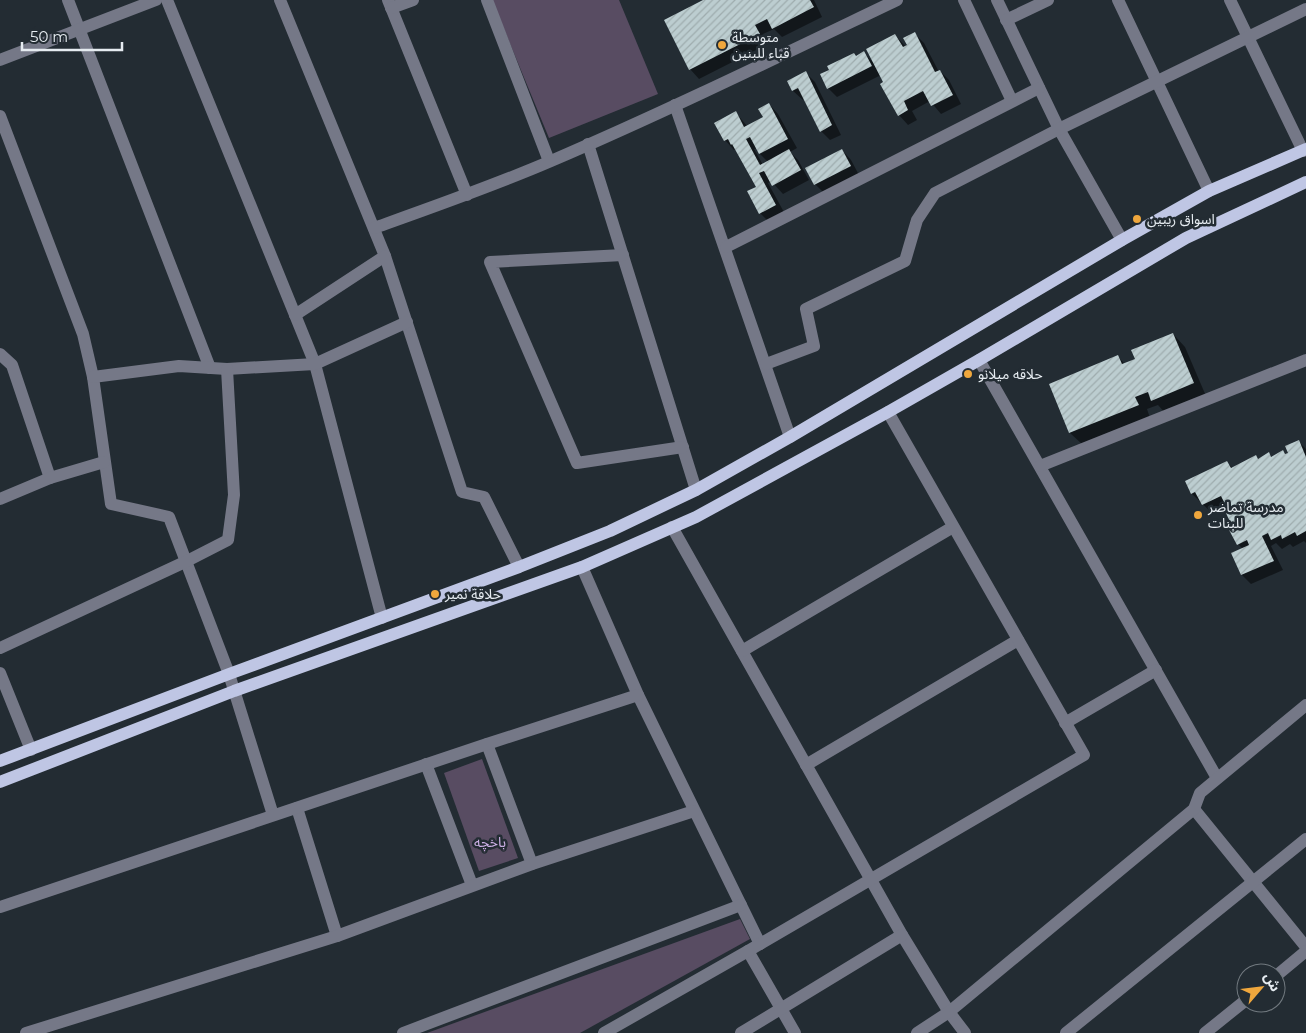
<svg xmlns="http://www.w3.org/2000/svg" width="1306" height="1033" viewBox="0 0 1306 1033" font-family="Montserrat,'Noto Sans Arabic',sans-serif">
<style>
.green{fill:#584c62}
.shadow{fill:#0007;fill-rule:evenodd}
.building{fill:url(#building-hatch)}
.lines{fill:none;stroke-linecap:round;stroke-linejoin:round}
.minor{stroke:#757887;stroke-width:12}
.major{stroke:#bfc6e4;stroke-width:12}
.poi-dot{fill:#efa73d;stroke:#232c33;stroke-width:2}
.labels{text-anchor:middle;dominant-baseline:central;stroke-width:5;stroke-linejoin:round;paint-order:stroke}
.poi-label{font-size:14px;fill:#e6ecf1;stroke:#232c33;text-anchor:start}
.park-label{font-size:14px;fill:#ceb1e7;stroke:#232c33}
</style>
<defs>
<pattern id="building-hatch" width="6" height="6" patternUnits="userSpaceOnUse" patternTransform="scale(1.25)"><rect width="6" height="6" fill="#bccdd0"/><path d="M-1 1l2-2M0 6l6-6M5 7l2-2" fill="none" stroke="#9eacae"/></pattern>
</defs>
<rect width="100%" height="100%" fill="#232c33"/>
<g class="green">
<polygon points="492,0 619,0 658,94 549,138"/>
<polygon points="482,759 518,858 479,871 444,773"/>
<polygon points="740,919 750,939 580,1033 427,1033"/>
</g>
<g class="shadow">
<polygon points="706,0 814,0 822,17 782,37 774,29 763,34 768,44 699,79 690,69"/>
<polygon points="914,33 924,43 939,72 940,71 949,80 961,104 941,114 930,101 912,111 917,120 908,125 899,115 881,75 837,97 828,88 856,57 864,53 873,62 895,35 906,47 909,45"/>
<polygon points="806,73 815,82 841,135 830,140 821,131 804,99 803,100 793,91 789,81"/>
<path d="M769,104L778,114L797,148L790,152L798,160L809,180L783,194L771,181L768,183L785,214L769,222L760,213L757,187L736,148L734,150L725,140L736,113L748,127L764,118ZM757,148L760,154L768,162L763,165L754,149Z"/>
<polygon points="842,150 851,160 859,175 824,193 815,184"/>
<polygon points="1173,334 1185,347 1206,396 1165,413 1158,405 1147,409 1150,418 1083,445 1070,433 1051,384 1118,357 1125,364 1136,360"/>
<polygon points="1299,442 1306,449 1306,543 1304,541 1293,547 1290,544 1282,549 1276,543 1271,546 1283,570 1251,584 1242,575 1232,553 1243,549 1238,544 1228,506 1212,513 1192,494 1186,482 1227,463 1233,468 1256,456 1259,459 1268,454 1272,457 1283,451 1287,455"/>
</g>
<g class="building">
<polygon points="703,0 810,0 814,7 772,29 767,19 755,25 760,34 689,70 664,20"/>
<polygon points="915,32 935,72 940,70 953,95 931,106 923,91 904,101 908,110 898,116 880,84 883,82 866,49 895,34 903,47 907,45 903,38"/>
<polygon points="864,51 872,66 827,89 820,74 829,70 827,66 854,53 856,56"/>
<polygon points="806,71 832,125 820,132 798,88 792,91 787,81"/>
<polygon points="769,103 788,139 759,154 750,137 746,139 760,165 789,149 801,170 772,186 764,171 759,173 776,205 759,214 747,191 756,187 732,144 731,145 728,139 724,141 714,123 736,111 744,127 763,117 758,109"/>
<polygon points="842,149 851,166 814,185 805,168"/>
<polygon points="1173,333 1194,383 1151,401 1148,392 1135,397 1139,405 1069,433 1049,384 1118,355 1122,364 1135,359 1131,350"/>
<polygon points="1299,440 1306,457 1306,531 1297,536 1295,532 1282,539 1281,535 1271,540 1268,533 1262,536 1274,561 1241,575 1231,553 1249,545 1247,540 1237,545 1228,528 1232,526 1225,511 1228,510 1221,496 1202,505 1195,492 1191,494 1185,481 1227,461 1231,468 1256,455 1258,459 1269,452 1271,457 1283,450 1285,454 1288,453 1285,446"/>
</g>
<g class="lines">
<g class="minor">
<polyline points="68,0 210,368"/>
<polyline points="167,0 315,364 382,618"/>
<polyline points="280,0 385,256 295,315"/>
<polyline points="388,0 467,195"/>
<polyline points="487,0 549,161"/>
<polyline points="964,0 1012,101"/>
<polyline points="997,0 1059,129 1122,240"/>
<polyline points="1118,0 1209,191"/>
<polyline points="1230,0 1303,151"/>
<polyline points="391,8 413,0"/>
<polyline points="1006,20 1048,0"/>
<polyline points="0,60 156,0"/>
<polyline points="675,105 790,437"/>
<polyline points="0,116 83,334 93,377 111,504 169,517 229,674 273,815"/>
<polyline points="588,144 696,490"/>
<path d="M374,228C433,207 493,186 551,161C667,111 782,55 897,0"/>
<polyline points="726,247 1039,88"/>
<polyline points="623,255 490,262 577,463 683,447"/>
<polyline points="385,256 462,492 484,497 519,567"/>
<polyline points="0,354 12,365 50,478"/>
<polyline points="979,360 1217,778"/>
<polyline points="766,364 814,346 806,309 905,261 917,220 935,193 1059,129 1306,9"/>
<polyline points="93,377 179,366 227,369 315,364 407,322"/>
<polyline points="1040,466 1306,360"/>
<polyline points="0,499 50,478 104,462"/>
<polyline points="672,527 902,935 949,1012 965,1033"/>
<polyline points="582,567 638,695 760,944"/>
<polyline points="0,648 187,561 228,540 234,495 227,369"/>
<polyline points="742,651 953,527"/>
<polyline points="0,673 31,750"/>
<polyline points="1065,723 1156,670"/>
<polyline points="487,744 532,864"/>
<polyline points="426,764 472,885"/>
<polyline points="806,765 1018,640"/>
<polyline points="297,808 337,936"/>
<polyline points="1194,809 1306,947"/>
<polyline points="0,907 487,744 638,695"/>
<polyline points="748,951 795,1033"/>
<polyline points="1276,976 1306,951"/>
<polyline points="26,1033 337,936 532,864 694,811"/>
<polyline points="403,1033 741,905"/>
<polyline points="604,1033 748,951 1084,755 888,412"/>
<polyline points="741,1033 902,935"/>
<polyline points="917,1033 949,1012 1194,809 1200,793 1306,705"/>
<polyline points="1066,1033 1306,839"/>
<polyline points="1205,1033 1246,1000"/>
</g>
<g class="major">
<polyline points="0,761 229,674 519,567 610,531 696,490 790,437 1122,240 1209,191 1306,149"/>
<polyline points="0,782 234,691 582,567 696,517 888,412 979,360 1186,238 1306,182"/>
</g>
</g>
<g class="poi-dot">
<circle cx="722" cy="45" r="5"/>
<circle cx="1137" cy="219" r="5"/>
<circle cx="968" cy="374" r="5"/>
<circle cx="1198" cy="515" r="5"/>
<circle cx="435" cy="594" r="5"/>
</g>
<g class="labels">
<g class="poi-label">
<text x="732" y="37">متوسطة<tspan x="732" dy="16">قباء للبنين</tspan></text>
<text x="1147" y="219">اسواق ريبين</text>
<text x="978" y="374">حلاقه ميلانو</text>
<text x="1208" y="507">مدرسة تماضر<tspan x="1208" dy="16">للبنات</tspan></text>
<text x="445" y="594">حلاقة نمير</text>
</g>
<g class="park-label">
<text x="490" y="842">باخچە</text>
</g>
</g>
<g transform="translate(1261 988) rotate(62)"><circle r="24" fill="#232c33" stroke="#71797f"/>
<path d="M0-4L9 19L0 12L-9 19Z" fill="#efa73d"/>
<text y="-8" font-size="14" font-weight="bold" text-anchor="middle" fill="#e6ecf1">ش</text>
</g>
<path d="M22 42v8h100v-8" fill="none" stroke="#e6ecf1" stroke-width="2.5"/>
<text x="30" y="42" font-size="15" fill="#e6ecf1" stroke="#232c33" stroke-width="4" paint-order="stroke">50 m</text>
</svg>
